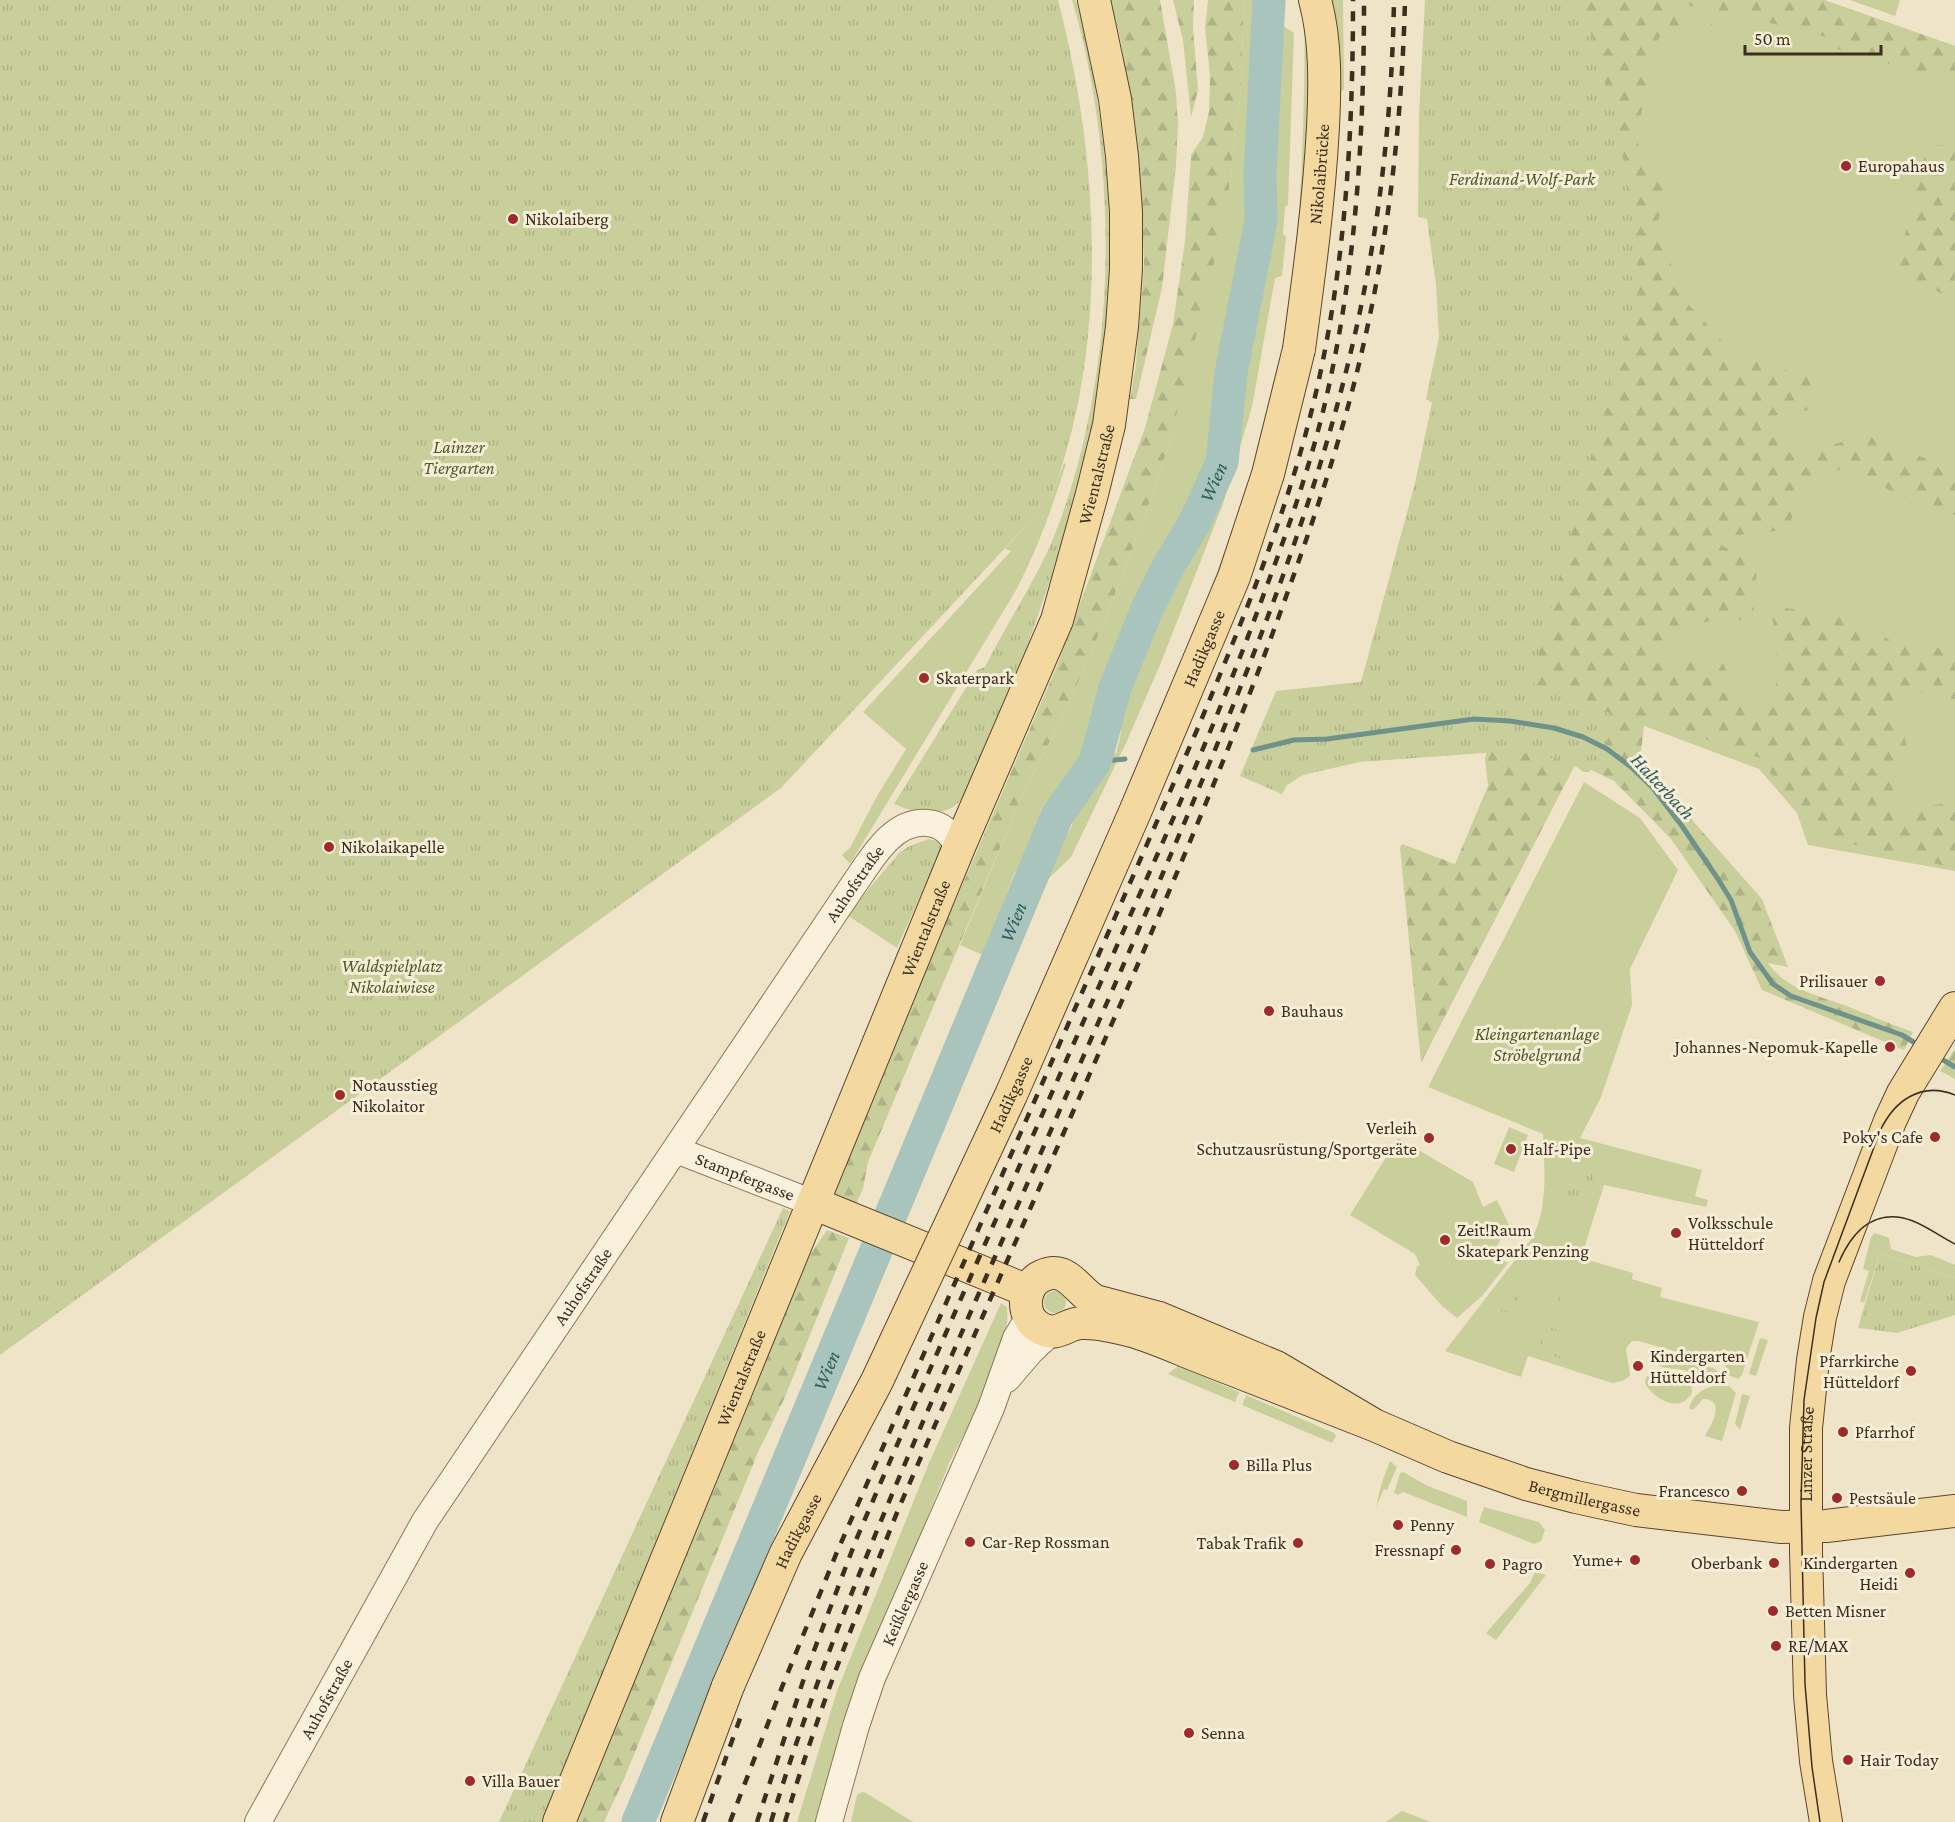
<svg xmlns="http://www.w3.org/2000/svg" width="1955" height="1822" viewBox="0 0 1955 1822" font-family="'Crimson Pro',serif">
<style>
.green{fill:#c9cf9b}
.forest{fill:url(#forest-firs)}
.park{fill:url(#park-tufts)}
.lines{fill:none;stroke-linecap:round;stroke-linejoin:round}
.stream{stroke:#6f938a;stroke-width:5}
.river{stroke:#a9c4bc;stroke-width:33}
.minor-casing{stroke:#8d765c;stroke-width:28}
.major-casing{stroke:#5b4430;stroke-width:34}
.minor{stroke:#faf1dc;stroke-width:26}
.major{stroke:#f3d9a0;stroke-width:32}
.tram{stroke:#3d2e20;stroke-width:1.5}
.rail{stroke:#3d2e20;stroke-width:4.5;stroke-dasharray:10 10;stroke-linecap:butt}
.major-bridge-casing{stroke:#5b4430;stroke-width:34;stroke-linecap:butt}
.major-bridge{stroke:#f3d9a0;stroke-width:32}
.poi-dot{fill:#9e2a2b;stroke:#f7eed8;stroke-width:2}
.labels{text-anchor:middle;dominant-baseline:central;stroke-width:6;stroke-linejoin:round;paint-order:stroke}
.poi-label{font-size:18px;fill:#3d2e20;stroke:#f7eed8;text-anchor:start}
.street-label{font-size:18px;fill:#3d2e20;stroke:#f7eed8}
.park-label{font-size:18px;font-style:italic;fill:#4d5a26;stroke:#f7eed8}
.water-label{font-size:20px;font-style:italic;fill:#2f5d5a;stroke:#f7eed8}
</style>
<defs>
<pattern id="forest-firs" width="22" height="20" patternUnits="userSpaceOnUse" patternTransform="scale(1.5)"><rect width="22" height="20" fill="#c9cf9b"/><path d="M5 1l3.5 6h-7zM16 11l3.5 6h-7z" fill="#aeb285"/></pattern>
<pattern id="park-tufts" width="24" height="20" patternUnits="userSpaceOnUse" patternTransform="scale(1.5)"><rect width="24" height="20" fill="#c9cf9b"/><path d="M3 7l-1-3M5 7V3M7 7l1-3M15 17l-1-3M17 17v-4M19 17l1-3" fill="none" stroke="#aeb285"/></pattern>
</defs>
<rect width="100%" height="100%" fill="#f0e4c8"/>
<g class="green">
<polygon points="1244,0 1258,0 1251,222 1214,409 1217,444 1214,464 1182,531 1169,537 1134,607 1109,676 1093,739 1080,766 1041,810 1039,831 1030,853 1015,872 983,955 960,945 1021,798 1067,708 1107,615 1144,518 1169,444 1229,188 1241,90"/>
<path d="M1305,0H1343L1344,89L1312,120L1308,212L1273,419L1220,572L1182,665C1212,583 1246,501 1268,416C1303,281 1304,139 1305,0Z"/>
<polygon points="1581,0 1824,0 1955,46 1955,871 1808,845 1797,813 1759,769 1610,713"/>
<polygon points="1850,0 1900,0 1895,16"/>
<path d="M1280,24L1294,33L1288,205L1285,207L1283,234L1286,237L1282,276L1275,278L1252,407L1223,504L1160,665L1126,743L1071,857L1047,880C1048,873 1048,866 1051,860C1060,842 1077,829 1074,807L1091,790L1101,759L1116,753L1120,738L1126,691L1188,543L1202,539L1228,475L1232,416L1239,374L1246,364L1244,349L1252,308L1260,300L1273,211L1271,193L1268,182L1273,172Z"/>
<path d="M1064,463L1066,464C1052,508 1037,551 1015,592L850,864L842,855L850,848L877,796L906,749L863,712L1011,551L1005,549L1051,498Z"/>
<path d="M1584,782L1640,818L1678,870L1630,969L1632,1005L1601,1097L1580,1138L1702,1170L1695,1196L1708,1200L1706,1207L1604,1185L1581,1258L1633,1273L1632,1279L1662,1288L1660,1297L1759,1322L1742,1375L1738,1379L1728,1375L1725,1365L1638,1341H1632L1626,1348L1630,1375C1625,1381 1619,1382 1612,1383L1528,1356L1521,1377L1445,1351L1532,1238C1549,1206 1544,1169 1543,1134L1428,1087Z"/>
<polygon points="1509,1127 1528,1135 1514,1172 1494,1164"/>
<polygon points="1398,1138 1473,1182 1483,1207 1497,1200 1509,1225 1492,1254 1508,1263 1482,1296 1457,1318 1441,1305 1415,1275 1417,1266 1420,1265 1415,1254 1350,1215"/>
<polygon points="1875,1233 1889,1238 1891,1249 1916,1257 1931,1255 1955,1265 1955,1278 1880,1253 1864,1303 1860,1301 1869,1271 1863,1269 1871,1237"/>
<circle cx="1055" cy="1302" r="11"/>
<path d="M1001,1303L1007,1307C1010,1341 993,1369 979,1399L982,1400L950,1461L916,1546L852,1696L841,1726L843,1727L816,1822H797L837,1691L929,1463Z"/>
<polygon points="1760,1338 1768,1340 1756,1376 1749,1374"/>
<path d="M1655,1353L1713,1368L1719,1372L1718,1375L1701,1381C1683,1361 1669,1376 1651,1360V1356Z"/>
<polygon points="1178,1366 1239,1392 1235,1402 1168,1374"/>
<path d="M1650,1375L1669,1378H1686L1691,1382L1692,1393C1679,1414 1656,1400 1645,1384L1646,1377Z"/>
<path d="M1718,1385L1729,1386L1736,1393L1722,1441L1705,1436C1711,1426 1727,1399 1703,1399L1693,1410L1689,1408C1693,1394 1705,1387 1718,1385Z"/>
<polygon points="1742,1394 1750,1396 1740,1430 1735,1424"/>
<polygon points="1246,1395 1334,1433 1336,1436 1332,1443 1242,1405"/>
<polygon points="1390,1461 1397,1467 1387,1490 1384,1489 1376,1507 1381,1485"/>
<polygon points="1403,1472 1428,1486 1467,1501 1467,1517 1403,1492 1398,1495 1394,1493 1400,1473"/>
<polygon points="1484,1507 1539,1522 1545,1530 1541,1541 1534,1544 1479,1522"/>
<polygon points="1535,1572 1546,1575 1496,1640 1486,1633 1530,1583"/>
<polygon points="862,1792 866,1793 913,1822 851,1822 857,1795"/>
<polygon points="1402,1811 1431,1822 1386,1822"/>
</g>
<g class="forest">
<polygon points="1111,0 1160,0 1176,92 1178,124 1176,166 1162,288 1136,399 1130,399 1136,364 1144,264 1142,212 1140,170 1132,112 1122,47"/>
<polygon points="1173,0 1194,0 1193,28 1198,90 1191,117 1183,40"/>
<polygon points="1208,0 1244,0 1241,90 1229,188 1212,272 1169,444 1144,518 1107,615 1067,708 1021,798 868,1162 863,1189 856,1204 837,1197 832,1186 1057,666 1145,428 1173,324 1185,241 1191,155 1203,137 1209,111 1210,75 1205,28"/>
<path d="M1581,0H1824L1955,46V86L1950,81L1829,47L1830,38L1730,13L1725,31L1710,27L1713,12L1684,4L1677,34L1680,35L1679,41L1659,37L1639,123H1634L1635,139L1667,186L1656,230L1689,305L1736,356L1814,378L1813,409L1760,418L1797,455L1865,435L1945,466H1955V515L1900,496L1845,466L1810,487L1785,530L1709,538L1757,565L1753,622L1723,616L1671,634L1649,664L1721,659L1739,698L1769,713L1779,672L1771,606L1850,617L1893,642L1955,650V699L1892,688L1907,747L1889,811L1955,802V868L1813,835L1760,758L1645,718L1639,768L1693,821L1762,899L1788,967L1768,963C1786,989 1816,995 1844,1005C1867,1014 1890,1024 1913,1032L1904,1050L1762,990L1735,931L1671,839L1614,781L1576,763L1421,1063L1400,848L1402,844L1455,864L1488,786L1485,759L1488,743L1317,687L1361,682Z"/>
<polygon points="1955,143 1955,301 1896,269 1927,147"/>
<polygon points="1954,1050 1955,1051 1955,1079 1940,1071"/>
<polygon points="827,1230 849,1238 785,1397 759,1450 624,1779 604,1822 574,1822 807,1259"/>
</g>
<g class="park">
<path d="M0,0H1058C1099,158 1110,345 1050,500L781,788L0,1355Z"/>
<path d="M1072,0H1076C1108,120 1118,242 1104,365C1096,431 1078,496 1057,559C1042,605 1026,651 1008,696C995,730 979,763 964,796C949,819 917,815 894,804L977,670L985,667C1006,624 1034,584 1053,539C1118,377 1121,167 1072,0Z"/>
<polygon points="1425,0 1581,0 1618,123 1635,237 1638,290 1531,682 1610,713 1613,720 1613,729 1589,772 1583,772 1577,767 1553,758 1512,751 1360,762 1303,775 1287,785 1282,794 1240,776 1276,691 1361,682 1415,483 1432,403 1426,399 1439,337 1436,285 1427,219 1418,217 1419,115"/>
<polygon points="929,839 944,843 897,948 847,915 899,853 909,846"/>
<path d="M1584,1150L1600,1157C1588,1202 1588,1199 1543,1204L1544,1190L1559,1186L1569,1171L1578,1166Z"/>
<polygon points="783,1208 790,1211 542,1822 499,1822"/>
<polygon points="1880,1253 1955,1278 1955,1315 1897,1333 1858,1328"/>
<polygon points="1504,1293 1519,1298 1513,1315 1498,1310"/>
<polygon points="1560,1296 1570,1300 1562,1320 1552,1316"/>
<polygon points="1545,1326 1559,1330 1555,1342 1567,1346 1563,1359 1550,1355 1553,1347 1539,1343"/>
</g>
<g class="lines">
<g class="stream">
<polyline points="1253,750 1294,740 1327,739 1474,719 1510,721 1554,728 1583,737 1607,749 1631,767 1652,787 1682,826 1718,879 1731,900 1750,952 1773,984 1791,996 1902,1035 1920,1046"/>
<polyline points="1095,762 1125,759"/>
<polyline points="1938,1057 1955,1067"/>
</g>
<path class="river" id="s1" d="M638,1822L1057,816L1095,762L1115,688L1147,609L1167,569L1196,520L1222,462L1231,373L1261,221L1260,174L1269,0"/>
<g class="minor-casing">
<g id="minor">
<path id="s2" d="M676,1150L813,1203"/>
<polyline points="1007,1379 1031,1351 1051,1332"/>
<path id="s3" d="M258,1822L425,1521L852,887C870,862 891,820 927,823C943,824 951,834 959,847"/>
<path id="s4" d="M829,1822L856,1726L872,1678L991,1408L1016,1338L1029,1317"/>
</g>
</g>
<g class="major-casing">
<g id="major">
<path id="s5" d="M1299,349C1309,275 1319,202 1323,127C1325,86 1326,40 1315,0"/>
<polyline points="813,1203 1028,1291"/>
<path id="s6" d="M1374,1425C1320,1404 1266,1383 1213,1362C1186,1352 1159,1339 1132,1331C1117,1327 1098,1322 1082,1323C1066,1323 1059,1338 1040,1328C1020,1317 1022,1285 1042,1276C1067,1264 1077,1291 1095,1301L1159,1318L1276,1367L1374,1425L1448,1457L1526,1484L1576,1497L1636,1510L1782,1527L1826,1526L1955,1511"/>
<path id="s7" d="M559,1822L959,847L1057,620L1092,494L1109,425L1122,327L1126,269V212L1122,156L1115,99L1094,0"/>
<polyline points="677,1822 728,1686"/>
<path id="s8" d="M1826,1822L1816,1761L1810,1695L1806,1551V1428L1813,1360L1820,1317L1829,1281L1890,1121L1903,1093L1955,1008"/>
</g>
</g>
<use href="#minor" class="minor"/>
<use href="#major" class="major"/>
<g class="tram">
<path d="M1839,1262C1853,1230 1876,1207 1913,1221C1928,1227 1941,1237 1955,1244"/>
<path d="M1820,1822L1812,1767L1805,1684L1801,1502L1804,1400L1816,1318L1824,1282L1880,1131C1894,1101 1921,1081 1955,1095"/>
</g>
<g class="rail">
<polyline points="703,1822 743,1710"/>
<path d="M730,1822L782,1687L837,1552L1197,730C1241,624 1286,517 1313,405C1345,274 1353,135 1353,0"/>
<path d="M757,1822L807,1669L856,1540C947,1328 1041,1118 1134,907C1181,802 1227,696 1266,588C1292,519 1316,449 1331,376C1357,253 1364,126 1364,0"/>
<path d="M771,1822C821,1657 889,1499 958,1341C1024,1190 1092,1039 1157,887C1232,711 1308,534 1352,347C1379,233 1392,117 1394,0"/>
<path d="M785,1822C816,1716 857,1613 898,1510C976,1330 1056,1151 1135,971C1187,850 1238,729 1283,605C1313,522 1342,438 1362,351C1389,236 1402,118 1405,0"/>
</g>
<g class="major-bridge-casing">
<g id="major-bridge">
<path id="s9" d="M728,1686L786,1553L877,1381L1011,1095L1135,812L1234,577L1268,474L1299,349"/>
</g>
</g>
<use href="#major-bridge" class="major-bridge"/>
</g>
<g class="poi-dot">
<circle cx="1846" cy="166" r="6"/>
<circle cx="513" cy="219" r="6"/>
<circle cx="924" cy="678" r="6"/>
<circle cx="329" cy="847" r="6"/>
<circle cx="1880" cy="981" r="6"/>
<circle cx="1269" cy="1011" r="6"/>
<circle cx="1890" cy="1047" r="6"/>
<circle cx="340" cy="1095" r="6"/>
<circle cx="1935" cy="1137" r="6"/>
<circle cx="1429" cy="1138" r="6"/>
<circle cx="1511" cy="1149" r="6"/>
<circle cx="1676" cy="1233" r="6"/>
<circle cx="1445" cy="1240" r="6"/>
<circle cx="1638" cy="1366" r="6"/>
<circle cx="1911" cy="1371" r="6"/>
<circle cx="1843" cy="1432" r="6"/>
<circle cx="1234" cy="1465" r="6"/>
<circle cx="1742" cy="1491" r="6"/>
<circle cx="1837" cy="1498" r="6"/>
<circle cx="1398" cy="1525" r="6"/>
<circle cx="970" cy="1542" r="6"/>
<circle cx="1298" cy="1543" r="6"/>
<circle cx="1456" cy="1550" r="6"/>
<circle cx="1635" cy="1560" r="6"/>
<circle cx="1774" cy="1563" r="6"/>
<circle cx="1490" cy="1564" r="6"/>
<circle cx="1910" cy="1573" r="6"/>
<circle cx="1773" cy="1611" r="6"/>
<circle cx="1776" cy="1646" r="6"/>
<circle cx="1189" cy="1733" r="6"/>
<circle cx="1848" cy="1760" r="6"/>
<circle cx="470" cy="1781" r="6"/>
</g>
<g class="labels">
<g class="poi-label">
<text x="1858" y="166">Europahaus</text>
<text x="525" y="219">Nikolaiberg</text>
<text x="936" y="678">Skaterpark</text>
<text x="341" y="847">Nikolaikapelle</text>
<text x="1868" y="981" text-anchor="end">Prilisauer</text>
<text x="1281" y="1011">Bauhaus</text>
<text x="1878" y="1047" text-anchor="end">Johannes-Nepomuk-Kapelle</text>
<text x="352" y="1085">Notausstieg<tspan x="352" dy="21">Nikolaitor</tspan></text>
<text x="1417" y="1128" text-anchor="end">Verleih<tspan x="1417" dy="21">Schutzausrüstung/Sportgeräte</tspan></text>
<text x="1923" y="1137" text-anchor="end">Poky's Cafe</text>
<text x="1523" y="1149">Half-Pipe</text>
<text x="1688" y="1223">Volksschule<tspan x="1688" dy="21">Hütteldorf</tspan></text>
<text x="1457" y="1230">Zeit!Raum<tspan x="1457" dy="21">Skatepark Penzing</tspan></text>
<text x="1650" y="1356">Kindergarten<tspan x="1650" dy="21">Hütteldorf</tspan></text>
<text x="1899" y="1361" text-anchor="end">Pfarrkirche<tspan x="1899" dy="21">Hütteldorf</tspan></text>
<text x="1855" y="1432">Pfarrhof</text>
<text x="1246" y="1465">Billa Plus</text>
<text x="1730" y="1491" text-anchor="end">Francesco</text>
<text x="1849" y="1498">Pestsäule</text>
<text x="1410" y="1525">Penny</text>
<text x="982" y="1542">Car-Rep Rossman</text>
<text x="1286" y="1543" text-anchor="end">Tabak Trafik</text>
<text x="1444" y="1550" text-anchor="end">Fressnapf</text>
<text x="1623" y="1560" text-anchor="end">Yume+</text>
<text x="1762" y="1563" text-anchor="end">Oberbank</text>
<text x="1898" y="1563" text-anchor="end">Kindergarten<tspan x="1898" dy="21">Heidi</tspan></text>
<text x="1502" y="1564">Pagro</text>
<text x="1785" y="1611">Betten Misner</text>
<text x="1788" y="1646">RE/MAX</text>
<text x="1201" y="1733">Senna</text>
<text x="1860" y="1760">Hair Today</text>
<text x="482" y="1781">Villa Bauer</text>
</g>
<g class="street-label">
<text stroke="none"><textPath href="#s5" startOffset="176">Nikolaibrücke</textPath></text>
<text stroke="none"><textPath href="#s7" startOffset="1452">Wientalstraße</textPath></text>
<text stroke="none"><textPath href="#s9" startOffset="1142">Hadikgasse</textPath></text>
<text stroke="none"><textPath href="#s3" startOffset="1113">Auhofstraße</textPath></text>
<text stroke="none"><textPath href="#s7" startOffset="966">Wientalstraße</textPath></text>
<text stroke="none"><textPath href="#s9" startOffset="656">Hadikgasse</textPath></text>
<text stroke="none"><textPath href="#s2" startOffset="74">Stampfergasse</textPath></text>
<text stroke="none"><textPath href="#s3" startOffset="627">Auhofstraße</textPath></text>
<text stroke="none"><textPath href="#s7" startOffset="480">Wientalstraße</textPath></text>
<text stroke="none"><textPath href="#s8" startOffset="369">Linzer Straße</textPath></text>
<text stroke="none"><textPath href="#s6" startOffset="1011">Bergmillergasse</textPath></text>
<text stroke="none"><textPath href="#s9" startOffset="170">Hadikgasse</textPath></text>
<text stroke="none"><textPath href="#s4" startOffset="232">Keißlergasse</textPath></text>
<text stroke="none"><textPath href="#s3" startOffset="141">Auhofstraße</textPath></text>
</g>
<g class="park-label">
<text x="1522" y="179">Ferdinand-Wolf-Park</text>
<text x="459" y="447">Lainzer<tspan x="459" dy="21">Tiergarten</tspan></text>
<text x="392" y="966">Waldspielplatz<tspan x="392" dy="21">Nikolaiwiese</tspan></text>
<text x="1537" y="1034">Kleingartenanlage<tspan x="1537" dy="21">Ströbelgrund</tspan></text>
</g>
<g class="water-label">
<text stroke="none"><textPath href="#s1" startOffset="1461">Wien</textPath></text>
<text transform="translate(1663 786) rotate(47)">Halterbach</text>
<text stroke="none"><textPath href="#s1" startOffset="975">Wien</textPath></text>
<text stroke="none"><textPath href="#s1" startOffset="489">Wien</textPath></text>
</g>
</g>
<path d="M1745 45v9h136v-9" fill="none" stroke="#3d2e20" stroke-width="3"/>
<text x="1754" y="45" font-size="18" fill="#3d2e20" stroke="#f7eed8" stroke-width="4.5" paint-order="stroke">50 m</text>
</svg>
